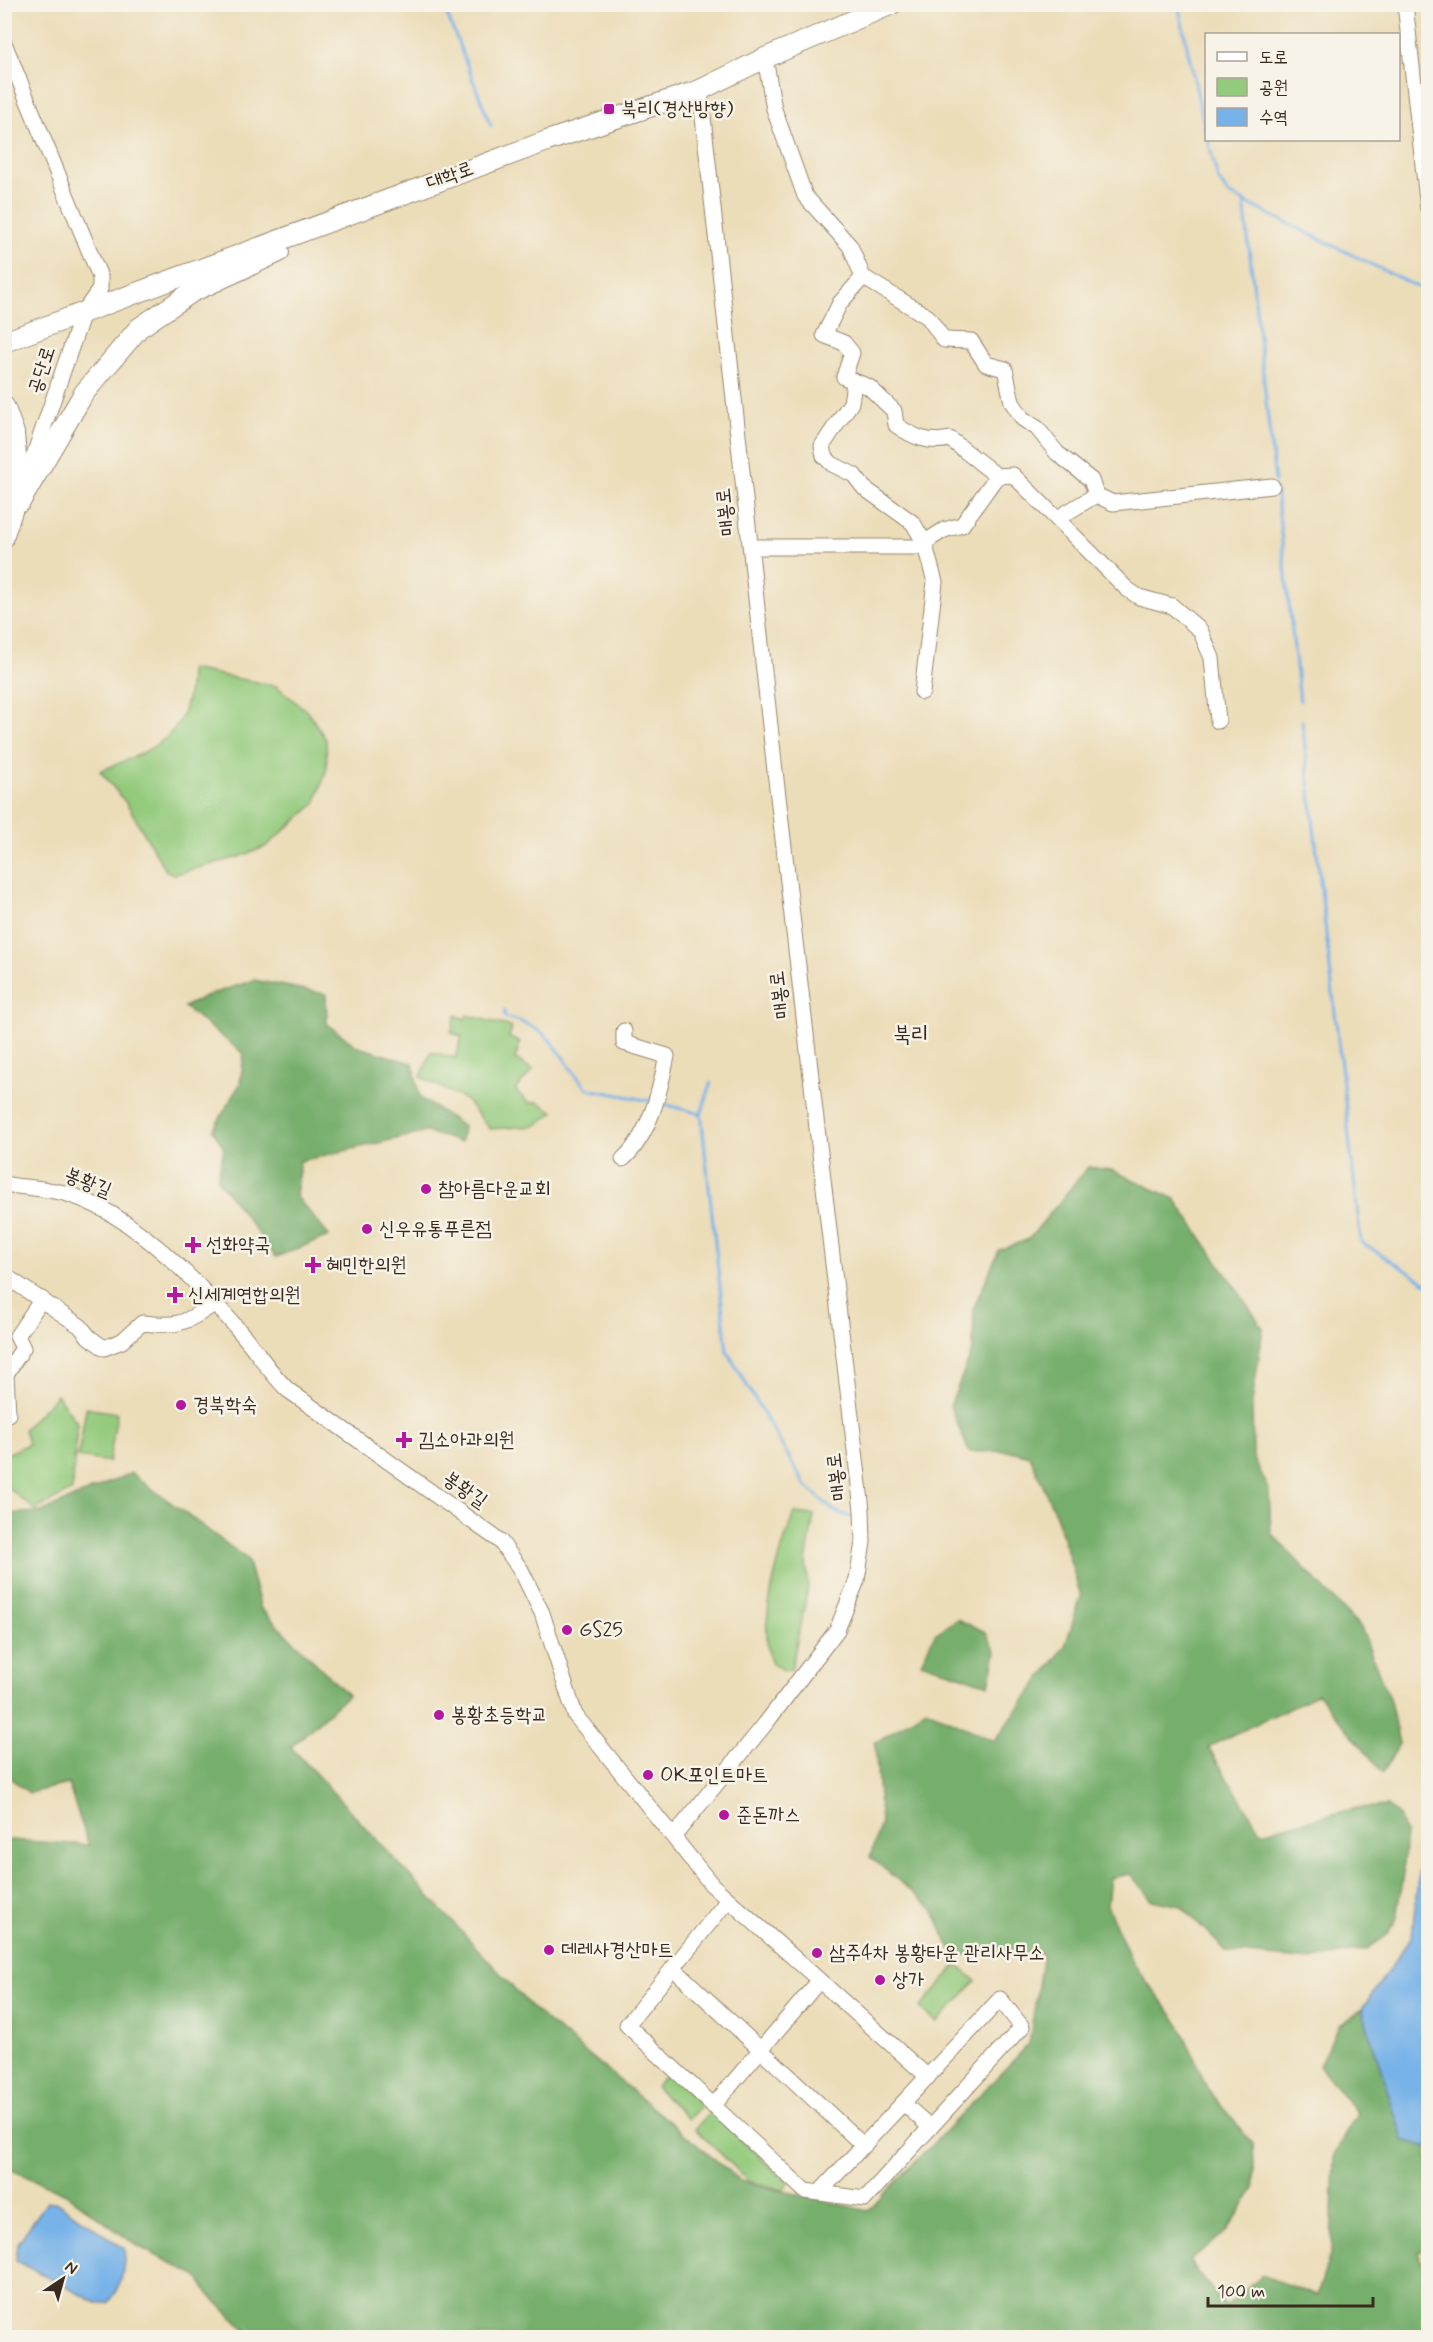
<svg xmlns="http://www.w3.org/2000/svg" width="1433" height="2342" viewBox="0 0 1433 2342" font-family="Mynerve,'Poor Story',sans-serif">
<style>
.green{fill:#93ca7c;stroke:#677a4d;stroke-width:1.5}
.forest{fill:#76ae6c;stroke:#586c45;stroke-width:1.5}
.water{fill:#77b2e8;stroke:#596e83;stroke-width:1.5}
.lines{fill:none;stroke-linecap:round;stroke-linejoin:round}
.stream{stroke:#77b2e8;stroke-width:3}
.minor-casing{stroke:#94846c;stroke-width:17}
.major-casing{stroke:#94846c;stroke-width:22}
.minor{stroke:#fff;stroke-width:15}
.major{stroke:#fff;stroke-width:20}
.poi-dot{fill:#b5179e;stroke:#f7f3e8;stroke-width:2}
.labels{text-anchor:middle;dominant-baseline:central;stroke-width:5;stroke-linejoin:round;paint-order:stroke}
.poi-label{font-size:20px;fill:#3b2a1e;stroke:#f7f3e8;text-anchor:start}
.street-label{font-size:20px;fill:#3b2a1e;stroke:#f7f3e8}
.quarter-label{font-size:22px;fill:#3b2a1e;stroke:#f7f3e8}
</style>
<rect width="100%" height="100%" fill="#f7f3e8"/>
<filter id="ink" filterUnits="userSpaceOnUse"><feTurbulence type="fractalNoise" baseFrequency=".0167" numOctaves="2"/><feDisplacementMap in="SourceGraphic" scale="12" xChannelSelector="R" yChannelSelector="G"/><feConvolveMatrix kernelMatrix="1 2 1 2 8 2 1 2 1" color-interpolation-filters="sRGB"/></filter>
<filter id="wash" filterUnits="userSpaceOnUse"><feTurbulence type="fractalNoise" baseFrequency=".008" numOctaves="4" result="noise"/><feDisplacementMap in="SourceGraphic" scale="24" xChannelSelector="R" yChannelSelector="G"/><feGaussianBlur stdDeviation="1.35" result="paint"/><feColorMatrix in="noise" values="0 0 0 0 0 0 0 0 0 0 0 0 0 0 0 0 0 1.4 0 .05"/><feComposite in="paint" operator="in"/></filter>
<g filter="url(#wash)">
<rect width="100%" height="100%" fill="#ecddb9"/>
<g class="green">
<path d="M190,669L276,686L308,712L326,740L327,768L315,804L265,847L239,857L175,874L166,871L127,804L100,771C157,748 190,738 190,669Z"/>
<polygon points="456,1015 465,1019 467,1015 512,1027 509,1038 520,1042 515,1059 533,1070 515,1090 529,1103 538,1102 554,1112 535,1126 490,1129 466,1100 421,1077 431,1052 455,1058 462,1037 451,1032"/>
<polygon points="57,1395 77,1423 72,1490 35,1510 5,1485 5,1455 28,1444 24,1429"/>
<polygon points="86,1408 117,1413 109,1462 78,1457"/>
<path d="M794,1513L814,1515L806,1561L808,1588L791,1670H784L772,1664C756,1625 780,1552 794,1513Z"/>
<polygon points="957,1965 976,1981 937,2022 920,2008"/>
<polygon points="669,2071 702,2105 688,2119 655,2086"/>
<polygon points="711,2111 788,2183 784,2190 749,2181 695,2129"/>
</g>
<g class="forest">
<polygon points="254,980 326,994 327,1024 358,1047 413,1063 420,1098 463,1126 461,1142 426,1132 300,1161 296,1196 329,1236 276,1257 217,1179 224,1148 213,1130 240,1084 244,1054 184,1007 206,996"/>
<polygon points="1088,1167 1112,1170 1175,1199 1263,1328 1252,1403 1253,1457 1269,1489 1271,1533 1361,1628 1390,1701 1399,1744 1383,1773 1318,1694 1208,1747 1261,1832 1357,1808 1388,1806 1399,1816 1405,1833 1404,1873 1397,1918 1386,1936 1367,1949 1310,1960 1227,1952 1181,1906 1152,1900 1130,1874 1110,1878 1107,1905 1132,1962 1180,2025 1207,2088 1253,2144 1255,2189 1227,2231 1189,2261 1226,2307 1262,2275 1317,2296 1331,2251 1334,2155 1357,2113 1319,2065 1339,2025 1362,2009 1403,2140 1428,2147 1428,2250 1418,2250 1428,2285 1428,2337 252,2337 210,2295 198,2277 136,2245 66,2194 5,2167 5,1843 9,1840 89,1845 68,1784 29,1793 5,1774 5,1514 41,1512 131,1473 247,1559 261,1609 348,1695 291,1747 534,2010 741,2181 868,2211 1029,2044 1043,1953 953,1955 933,1909 870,1857 881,1823 875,1743 926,1709 994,1741 1065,1646 1081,1596 1057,1518 1030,1456 1011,1451 969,1452 950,1406 973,1349 974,1307 999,1250 1029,1239"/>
<polygon points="957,1619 986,1632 996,1652 989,1685 921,1662 935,1634"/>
</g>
<g class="water">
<polygon points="1428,1867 1428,2147 1403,2140 1362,2009 1412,1936 1419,1868"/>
<path d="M47,2202H57L125,2249C123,2270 123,2288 108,2303H97L16,2261L18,2243Z"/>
</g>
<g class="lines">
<g class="stream">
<polyline points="443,4 491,126"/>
<polyline points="1178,4 1206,134"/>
<polyline points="1208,140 1218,179 1228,194 1428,292"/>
<polyline points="1244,201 1275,482"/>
<polyline points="1276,489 1300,701"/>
<polyline points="1302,721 1361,1242 1428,1284"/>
<path d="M504,1011L505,1017C560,1030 554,1055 588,1089L651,1101"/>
<polyline points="711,1083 701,1114 727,1351 805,1485 834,1511 851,1517"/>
<polyline points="660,1103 701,1114"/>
</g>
</g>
</g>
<g filter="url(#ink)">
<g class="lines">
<g class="minor-casing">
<g id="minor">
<polyline points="1405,4 1428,209"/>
<polyline points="4,43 100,277 100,289 83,313 4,542"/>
<polyline points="765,58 774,109 805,196 850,246 863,277 928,317 944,340 971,341 986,364 1005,369 1012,402 1023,419 1037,428 1057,453 1091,480 1096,495 1113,503 1272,486"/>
<path d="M863,277L840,303L824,335L844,343L852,353L844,377L869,387L894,411L896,425C913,437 929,444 950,439L997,476L1013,475L1127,589L1139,597L1172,606L1200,630L1212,658L1218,721"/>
<polyline points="854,383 851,403 822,446 824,456 832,464 854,475 864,488 913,523 924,542 935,582 922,692"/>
<polyline points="1058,518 1096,495"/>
<polyline points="751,547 917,547 944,530 962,525 997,476"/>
<path d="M623,1159C650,1135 660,1090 667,1056L624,1043V1031"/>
<path d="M4,1184C25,1188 47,1188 68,1194C133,1214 199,1283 242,1334C258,1352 270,1373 288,1390L500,1541L521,1570L542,1613L575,1715L712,1885L928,2077"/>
<path d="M4,1275L80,1326L89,1337L104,1348L122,1341L142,1323C180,1327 183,1324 214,1304"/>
<polyline points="8,1414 6,1374 23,1348 17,1336 42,1299"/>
<polyline points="674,1836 766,1723 837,1630 857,1580 863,1542 862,1510 775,771 700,90"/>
<polyline points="728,1900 627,2025 805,2191 865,2199 1022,2027 1000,1999 819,2193"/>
<polyline points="673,1968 864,2146"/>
<polyline points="903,2103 930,2127"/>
<polyline points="713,2106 819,1981"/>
</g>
</g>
<g class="major-casing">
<g id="major">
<polyline points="4,342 547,141 700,90 765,58 892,4"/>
<polyline points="4,406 14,433 20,502"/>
<polyline points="20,502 84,393 139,328 192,292 279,252"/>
</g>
</g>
<use href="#minor" class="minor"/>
<use href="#major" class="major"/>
</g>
</g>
<g class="poi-dot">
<rect x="603" y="103" width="12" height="12" rx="3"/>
<circle cx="426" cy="1189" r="6"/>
<circle cx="367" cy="1229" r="6"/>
<path d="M190 1236h6v6h6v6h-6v6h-6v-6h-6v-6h6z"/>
<path d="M310 1256h6v6h6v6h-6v6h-6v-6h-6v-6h6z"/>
<path d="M172 1286h6v6h6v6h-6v6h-6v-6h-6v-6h6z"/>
<circle cx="181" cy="1405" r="6"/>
<path d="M401 1431h6v6h6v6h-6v6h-6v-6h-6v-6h6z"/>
<circle cx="567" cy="1630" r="6"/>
<circle cx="439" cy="1715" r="6"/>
<circle cx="648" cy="1775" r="6"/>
<circle cx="724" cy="1815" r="6"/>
<circle cx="549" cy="1950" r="6"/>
<circle cx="817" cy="1953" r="6"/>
<circle cx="880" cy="1980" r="6"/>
</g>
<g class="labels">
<g class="poi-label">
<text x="621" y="109">북리(경산방향)</text>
<text x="438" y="1189">참아름다운교회</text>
<text x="379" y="1229">신우유통푸른점</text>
<text x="206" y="1245">선화약국</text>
<text x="326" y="1265">혜민한의원</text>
<text x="188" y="1295">신세계연합의원</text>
<text x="193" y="1405">경북학숙</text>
<text x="418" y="1440">김소아과의원</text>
<text x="579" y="1630">GS25</text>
<text x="451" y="1715">봉황초등학교</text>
<text x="660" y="1775">OK포인트마트</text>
<text x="736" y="1815">준돈까스</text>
<text x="561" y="1950">데레사경산마트</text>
<text x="829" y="1953">삼주4차 봉황타운 관리사무소</text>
<text x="892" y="1980">상가</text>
</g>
<g class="street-label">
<text transform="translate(450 176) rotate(-20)">대학로</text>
<text transform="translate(42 370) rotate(-72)">공단로</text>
<text transform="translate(726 512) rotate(-96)">매봉로</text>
<text transform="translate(780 995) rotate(-97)">매봉로</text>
<text transform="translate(88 1183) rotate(22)">봉황길</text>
<text transform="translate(837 1477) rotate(-97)">매봉로</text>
<text transform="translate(465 1490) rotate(35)">봉황길</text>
</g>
<g class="quarter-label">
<text x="911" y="1035">북리</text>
</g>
</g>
<rect width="1433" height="2342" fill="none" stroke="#f7f3e8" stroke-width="24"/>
<rect x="1205" y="33" width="195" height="108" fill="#f7f3e8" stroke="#aca397" stroke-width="1.5"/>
<rect x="1217" y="52" width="30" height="9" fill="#ffffff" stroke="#aca397" stroke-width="1.5"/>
<text x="1259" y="63" font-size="18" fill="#3b2a1e">도로</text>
<rect x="1217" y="78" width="30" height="18" fill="#93ca7c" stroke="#aca397" stroke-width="1.5"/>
<text x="1259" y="93" font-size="18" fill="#3b2a1e">공원</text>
<rect x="1217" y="108" width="30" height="18" fill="#77b2e8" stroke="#aca397" stroke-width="1.5"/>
<text x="1259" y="123" font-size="18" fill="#3b2a1e">수역</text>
<g transform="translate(63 2279) rotate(36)" stroke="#f7f3e8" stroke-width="4.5" paint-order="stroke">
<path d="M0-4.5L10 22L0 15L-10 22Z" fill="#3b2a1e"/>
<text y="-9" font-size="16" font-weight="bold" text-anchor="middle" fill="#3b2a1e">N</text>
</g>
<path d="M1208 2297v9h165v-9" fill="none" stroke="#3b2a1e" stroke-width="3"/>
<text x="1217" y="2297" font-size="18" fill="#3b2a1e" stroke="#f7f3e8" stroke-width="4.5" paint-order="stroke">100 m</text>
</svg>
